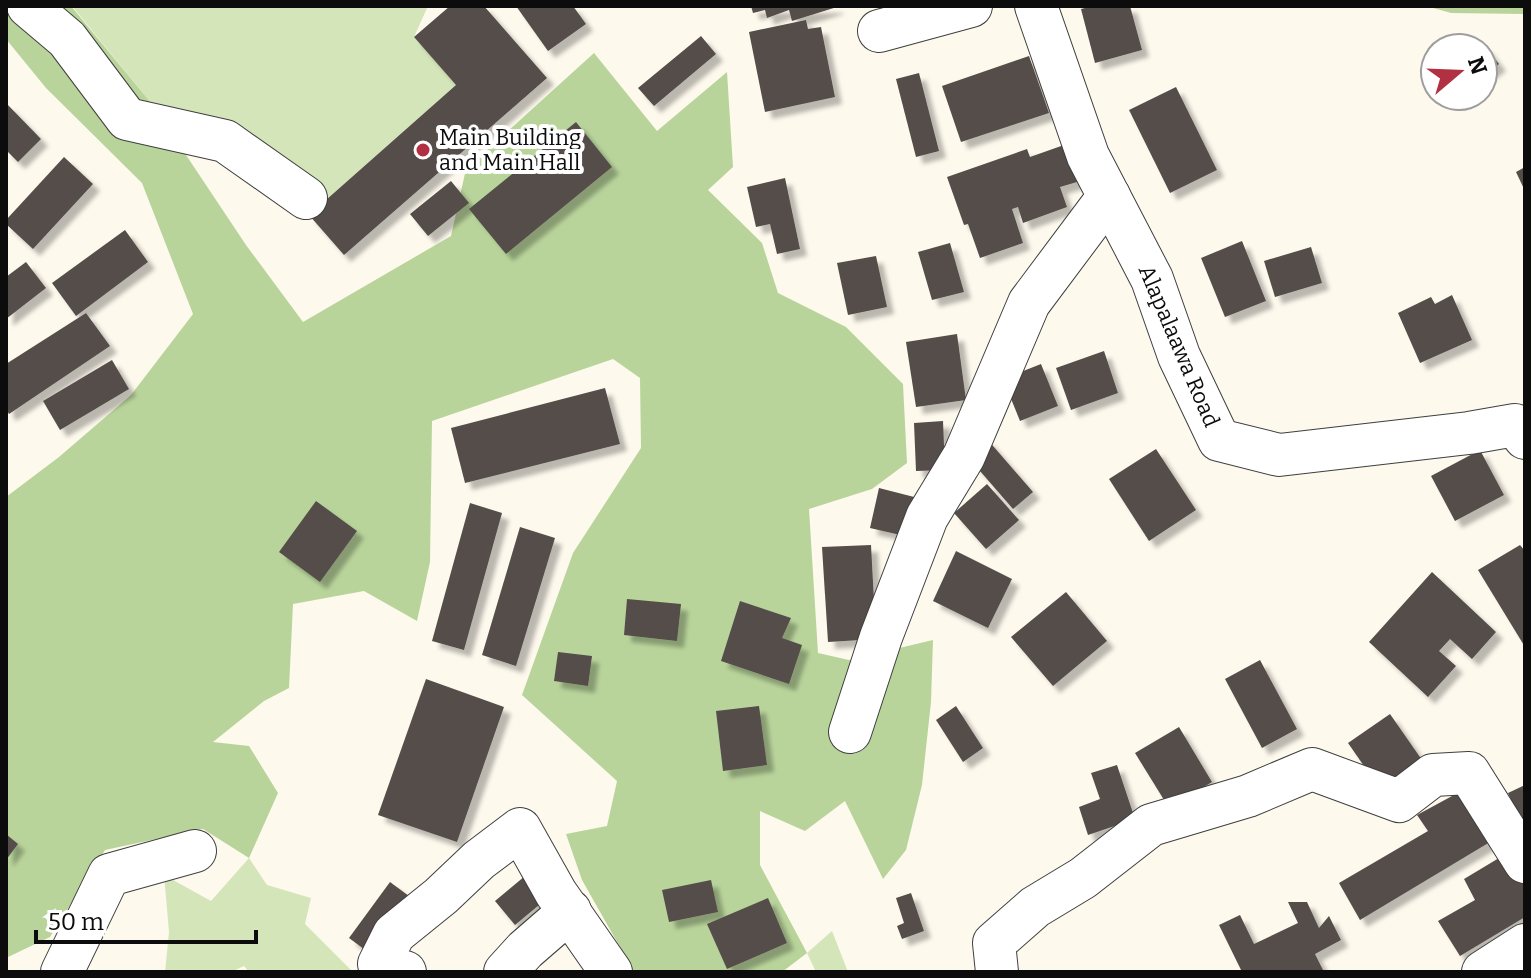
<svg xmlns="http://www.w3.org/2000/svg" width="1531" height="978" viewBox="0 0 1531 978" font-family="Bitter,serif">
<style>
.green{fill:#d4e5ba}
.forest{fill:#b9d49b}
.building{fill:#544d4a;filter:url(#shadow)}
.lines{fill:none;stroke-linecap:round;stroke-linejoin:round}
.minor-casing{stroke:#3f3f3f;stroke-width:44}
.minor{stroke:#fff;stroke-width:42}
.poi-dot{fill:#b13041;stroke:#fff;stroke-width:3}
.labels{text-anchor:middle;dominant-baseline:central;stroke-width:8;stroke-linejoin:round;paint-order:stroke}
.poi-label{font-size:22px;fill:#0c0c0c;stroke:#fff;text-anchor:start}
.street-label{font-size:22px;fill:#0c0c0c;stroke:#fff}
</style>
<defs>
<filter id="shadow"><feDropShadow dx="7" dy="7" stdDeviation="2" flood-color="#0004"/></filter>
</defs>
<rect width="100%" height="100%" fill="#fef9ed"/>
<g class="green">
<polygon points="72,6 428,6 414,37 456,85 309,215 297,219 281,201 152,104"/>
<polygon points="249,858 267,885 311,898 305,924 353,972 249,972 244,966 231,972 165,972 169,932 164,875 211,901"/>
<polygon points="832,931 848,972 816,972 807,953"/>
</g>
<g class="forest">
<polygon points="6,6 71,6 152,104 246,245 303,322 451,236 466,169 594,53 657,131 727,72 733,167 708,190 762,243 778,293 846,327 903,384 907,463 872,489 809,509 818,653 849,660 933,640 931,702 922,785 906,850 883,879 845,801 805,831 760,811 760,865 807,953 782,972 634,972 582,880 566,834 607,826 617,781 522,695 573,553 641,448 640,378 613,359 432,421 430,562 417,621 364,591 293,604 289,688 264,701 213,742 249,746 278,793 249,858 203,829 105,850 50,937 6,958 6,497 59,457 131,395 193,314 142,183 46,88 6,39"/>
<polygon points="1426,6 1525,6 1525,14 1451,13"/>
</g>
<g class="building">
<polygon points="450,6 484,6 547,78 344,255 309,215 456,85 414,37"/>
<polygon points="516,6 573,6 586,24 548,51"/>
<polygon points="751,6 837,6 837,7 792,21 789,10 767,18 765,10 753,13"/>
<polygon points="1093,6 1130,6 1142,50 1095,63 1081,9"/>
<polygon points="806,20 808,29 821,27 835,97 765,112 749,32"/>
<polygon points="701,36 716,54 654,106 638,88"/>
<polygon points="1485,46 1499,64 1483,77 1483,48"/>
<polygon points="1029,56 1049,113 961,142 942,86"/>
<polygon points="919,73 939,151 916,157 896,79"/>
<polygon points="1176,87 1217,170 1170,193 1129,110"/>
<polygon points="6,103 41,139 18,162 6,150"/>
<polygon points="576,122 612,167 506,254 469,209"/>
<polygon points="1064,145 1077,182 1060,187 1067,207 1023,223 1018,207 1012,209 1023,243 980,258 968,224 964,225 947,177 1027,149 1030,157"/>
<polygon points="64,157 93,184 33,249 6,224 6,220"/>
<polygon points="1525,167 1525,191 1516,172"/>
<polygon points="785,178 800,249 777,254 770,224 756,227 747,187"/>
<polygon points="451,181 469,203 428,236 410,214"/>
<polygon points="125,230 148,262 76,316 52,283"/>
<polygon points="1242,241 1266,301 1225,317 1201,258"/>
<polygon points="950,243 964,292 932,300 918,252"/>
<polygon points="1311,247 1322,283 1275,297 1264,261"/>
<polygon points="876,256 887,307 848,315 837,263"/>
<polygon points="26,262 46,288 6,319 6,277"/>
<polygon points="1452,295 1472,340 1420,363 1398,313 1431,297 1435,304"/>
<polygon points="86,313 110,346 9,414 6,409 6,364"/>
<polygon points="957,334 966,400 916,407 906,342"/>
<polygon points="1104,351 1118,393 1071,410 1056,368"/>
<polygon points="112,360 129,389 60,430 43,401"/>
<polygon points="1041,364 1058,406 1020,421 1003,379"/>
<polygon points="605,388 620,444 465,483 451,428"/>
<polygon points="943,421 945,470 916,471 914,423"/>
<polygon points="987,439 1033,492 1013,509 967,456"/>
<polygon points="1156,449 1196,510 1149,541 1109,479"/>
<polygon points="1480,450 1504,495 1455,521 1431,476"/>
<polygon points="987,484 1019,520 986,549 954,513"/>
<polygon points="879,488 918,498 909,537 870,528"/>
<polygon points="316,501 357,531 320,582 279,552"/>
<polygon points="470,503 502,513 464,650 432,641"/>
<polygon points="520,527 555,538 516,666 482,655"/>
<polygon points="871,545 876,639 828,642 822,547"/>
<polygon points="1520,545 1525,551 1525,647 1478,570"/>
<polygon points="956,551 1012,579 988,628 933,601"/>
<polygon points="1432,572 1496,632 1472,659 1450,639 1439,651 1456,666 1428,697 1369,642"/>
<polygon points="1066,592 1107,641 1053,686 1011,637"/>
<polygon points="627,599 681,604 677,641 624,635"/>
<polygon points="740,601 791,618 782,638 802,645 789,684 721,661"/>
<polygon points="558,652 592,656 588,686 554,681"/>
<polygon points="1260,660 1297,729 1262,748 1225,679"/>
<polygon points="426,679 504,707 457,842 378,815"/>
<polygon points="759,706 767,765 723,771 716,711"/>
<polygon points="956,706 983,748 963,762 936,720"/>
<polygon points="1390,714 1422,760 1380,789 1348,743"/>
<polygon points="1179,727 1212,782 1169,808 1135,753"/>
<polygon points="1117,765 1135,819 1088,835 1079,807 1100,799 1091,773"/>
<polygon points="1525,785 1525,830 1508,793"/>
<polygon points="1465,789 1495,839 1360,920 1339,883 1428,831 1417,815"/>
<polygon points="6,834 18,844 6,860"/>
<polygon points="1509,852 1525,881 1525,917 1460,956 1438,921 1475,900 1464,879"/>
<polygon points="531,871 551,895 515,925 495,901"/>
<polygon points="711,880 718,912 669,922 662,890"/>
<polygon points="390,882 413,899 372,955 349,938"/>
<polygon points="911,893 924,931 902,939 897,926 904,923 896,898"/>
<polygon points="768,898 787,943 727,969 707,924"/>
<polygon points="1288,902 1307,902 1319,928 1329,916 1341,940 1315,954 1324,972 1242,972 1219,925 1240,915 1254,944 1298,923"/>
</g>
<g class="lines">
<g class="minor-casing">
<g id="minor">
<polyline points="28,6 67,39 127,119 225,141 306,198"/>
<polyline points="1036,6 1088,156 1152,279 1179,356 1219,440 1279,455 1469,433 1515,425 1525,438"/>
<polyline points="879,31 971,6"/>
<polyline points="850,732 881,637 927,517 964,456 1029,303 1109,196"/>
<polyline points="62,972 109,875 195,851"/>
<polyline points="405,972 379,964 394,934 441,896 479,860 520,829 556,893 611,972"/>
<polyline points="505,972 525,950 570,911"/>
<polyline points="997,972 994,943 1035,907 1083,878 1151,825 1248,796 1312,769 1399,801 1433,775 1469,773 1525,862"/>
<polyline points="1483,972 1525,945"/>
</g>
</g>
<use href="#minor" class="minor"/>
</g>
<circle class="poi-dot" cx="423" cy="150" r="8"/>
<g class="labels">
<g class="poi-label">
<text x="439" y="137">Main Building<tspan x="439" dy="25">and Main Hall</tspan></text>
</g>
<g class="street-label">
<text transform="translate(1179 346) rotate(67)">Alapalaawa Road</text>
</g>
</g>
<rect width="1531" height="978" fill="none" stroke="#0c0c0c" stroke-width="16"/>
<g transform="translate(1459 72) rotate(71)"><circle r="38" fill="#ffffff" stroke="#9e9e9e" stroke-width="2"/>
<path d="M0-6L14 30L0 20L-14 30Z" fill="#b13041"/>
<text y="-12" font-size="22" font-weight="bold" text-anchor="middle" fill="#0c0c0c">N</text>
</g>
<path d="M36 930v12h220v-12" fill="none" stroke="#0c0c0c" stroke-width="4"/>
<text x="48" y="930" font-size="24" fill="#0c0c0c" stroke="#ffffff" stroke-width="6" paint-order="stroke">50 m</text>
</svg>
